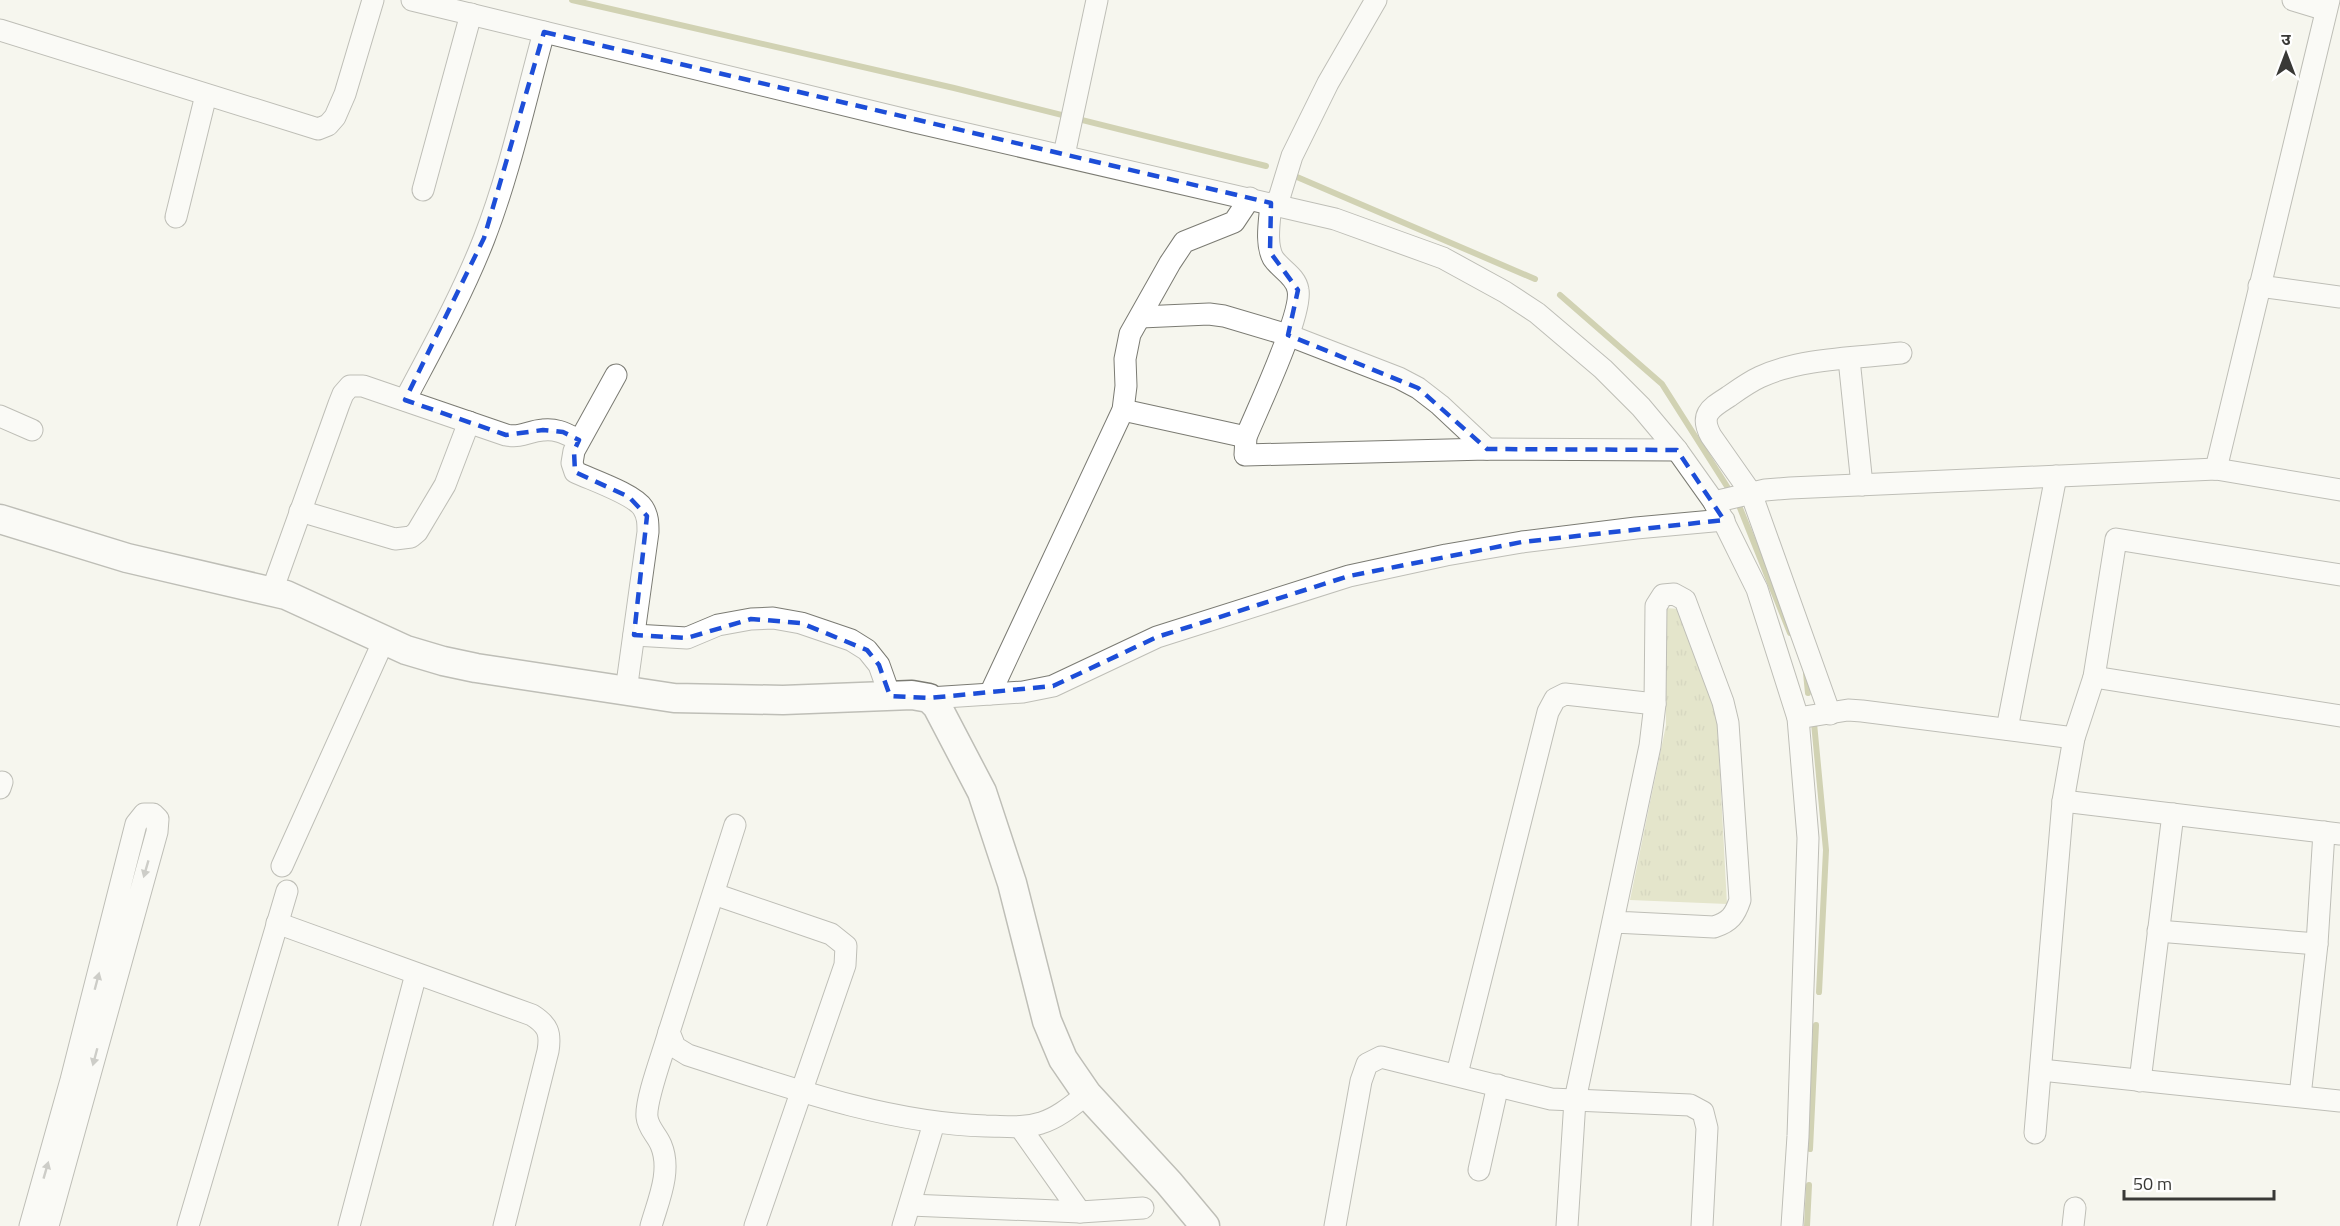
<svg xmlns="http://www.w3.org/2000/svg" width="2340" height="1226" viewBox="0 0 2340 1226" font-family="'Titillium Web','Noto Sans Devanagari',sans-serif">
<style>
.park{fill:url(#park-tufts)}
.lines{fill:none;stroke-linecap:round;stroke-linejoin:round}
.stream{stroke:#a5a66c;stroke-width:6}
.street-casing{stroke:#7b7b73;stroke-width:23}
.secondary-casing{stroke:#7b7b73;stroke-width:31}
.street{stroke:#fff;stroke-width:21}
.secondary{stroke:#fff;stroke-width:28}
.oneway{fill:#9c9c9a}
.marked{fill:none;stroke:#1d4ed8;stroke-width:4.5;stroke-dasharray:12 8;stroke-linejoin:round}
</style>
<defs>
<pattern id="park-tufts" width="24" height="20" patternUnits="userSpaceOnUse" patternTransform="scale(1.5)"><rect width="24" height="20" fill="#ced0a0"/><path d="M3 7l-1-3M5 7V3M7 7l1-3M15 17l-1-3M17 17v-4M19 17l1-3" fill="none" stroke="#b2b38a"/></pattern>
</defs>
<rect width="100%" height="100%" fill="#f6f6ee"/>
<polygon class="park" points="1664,608 1682,609 1717,718 1727,904 1630,900 1666,725"/>
<g class="lines">
<g class="stream">
<polyline points="572,0 954,88 1266,166"/>
<polyline points="1297,177 1535,279"/>
<polyline points="1560,295 1662,384 1728,488"/>
<polyline points="1740,508 1790,633"/>
<polyline points="1806,673 1808,693"/>
<polyline points="1814,723 1826,850 1819,992"/>
<polyline points="1810,1149 1816,1025"/>
<polyline points="1807,1226 1809,1185"/>
</g>
<g class="street-casing">
<g id="street">
<polyline points="412,0 915,122 1335,219 1443,258 1505,292 1537,313 1603,369 1641,407 1677,450 1714,502 1757,589 1798,718 1808,838 1798,1136 1792,1226"/>
<polyline points="2293,0 2326,10"/>
<polyline points="0,30 318,129 328,125 335,117 345,94 373,0"/>
<polyline points="1064,155 1097,0"/>
<polyline points="423,190 471,14"/>
<path d="M1271,203C1270,219 1265,243 1273,258C1280,269 1296,276 1298,290C1303,314 1257,410 1246,437L1245,455L1487,449L1677,450"/>
<polyline points="1277,205 1292,156 1328,83 1376,0"/>
<polyline points="176,217 206,95"/>
<polyline points="2259,286 2340,297"/>
<polyline points="1141,317 1209,314 1224,316 1288,335 1399,378 1418,388 1440,405 1487,449"/>
<polyline points="1849,359 1862,485"/>
<path d="M616,375L574,451L572,463L575,472C592,480 634,494 643,508C648,516 648,523 648,532L626,691"/>
<path d="M405,400C433,347 462,295 484,239C510,172 525,101 544,32"/>
<polyline points="1123,410 1246,437"/>
<polyline points="0,416 32,430"/>
<polyline points="2216,469 2329,0"/>
<polyline points="1714,502 1765,490 1790,488 2216,469 2340,490"/>
<polyline points="300,511 395,539 411,537 417,532 445,485 469,422"/>
<path d="M272,591L339,404L343,394L350,386H363L506,435C523,438 528,431 543,430C557,428 568,435 579,440"/>
<polyline points="634,635 687,638 718,625 751,619 773,618 801,623 851,640 867,650 879,665 890,696"/>
<polyline points="2094,677 2340,716"/>
<polyline points="990,694 1123,410 1126,386 1125,359 1130,334 1170,263 1184,242 1234,222 1250,198"/>
<polyline points="929,698 1023,692 1053,686 1157,637 1349,576 1446,555 1522,542 1636,528 1724,520"/>
<path d="M1830,714L1751,493L1711,436C1699,414 1711,408 1728,397C1738,390 1749,382 1760,377C1800,358 1857,358 1901,353"/>
<polyline points="1798,718 1848,710 1862,711 2074,738"/>
<polyline points="2007,729 2056,476"/>
<polyline points="0,788 2,782"/>
<polyline points="2063,801 2340,834"/>
<path d="M735,825L669,1032L675,1047L688,1055C784,1086 885,1123 986,1126C1004,1126 1023,1129 1041,1123C1058,1118 1073,1105 1087,1094"/>
<polyline points="282,866 384,640"/>
<polyline points="714,894 831,934 846,946 845,965 755,1226"/>
<path d="M277,923L532,1015C548,1025 551,1033 548,1051L504,1226"/>
<polyline points="2158,931 2317,944"/>
<polyline points="2041,1070 2340,1101"/>
<polyline points="1457,1074 1548,712 1555,699 1565,694 1655,704"/>
<polyline points="2140,1081 2173,814"/>
<polyline points="2300,1096 2317,944 2324,832"/>
<polyline points="1020,1127 1080,1212"/>
<polyline points="2035,1133 2063,801 2074,738 2094,677 2116,539 2340,575"/>
<polyline points="1479,1170 1498,1085"/>
<polyline points="910,1205 1080,1212 1143,1208"/>
<polyline points="30,1226 71,1080 136,824 144,814 153,814 158,819 157,832 48,1226"/>
<polyline points="188,1226 287,891"/>
<polyline points="349,1226 416,974"/>
<path d="M651,1226C658,1201 672,1171 661,1145C657,1135 648,1128 647,1117C645,1100 664,1051 669,1032"/>
<polyline points="903,1226 934,1123"/>
<polyline points="1335,1226 1361,1081 1367,1064 1381,1057 1551,1099 1690,1105 1703,1112 1707,1128 1702,1226"/>
<path d="M1567,1226L1575,1100L1650,746L1655,704L1656,606L1663,595L1674,594L1685,600L1723,702L1728,723L1740,900C1735,915 1730,922 1714,927L1614,922"/>
<polyline points="2073,1226 2075,1208"/>
</g>
</g>
<g class="secondary-casing">
<polyline id="secondary" points="0,519 127,558 286,595 406,650 443,661 476,668 674,698 783,700 912,695 929,698 937,706 982,792 1012,883 1047,1021 1063,1059 1087,1094 1169,1183 1205,1226"/>
</g>
<use href="#street" class="street"/>
<use href="#secondary" class="secondary"/>
</g>
<defs><path id="oneway-solid" d="M-6-.8H1V-3.2L6.5 0L1 3.2V.8H-6Z" transform="scale(1.5)"/></defs>
<g class="oneway">
<use href="#oneway-solid" transform="translate(146 869) rotate(106)"/>
<use href="#oneway-solid" transform="translate(97 981) rotate(-75)"/>
<use href="#oneway-solid" transform="translate(95 1057) rotate(105)"/>
<use href="#oneway-solid" transform="translate(46 1170) rotate(-74)"/>
</g>
<path d="M0 0H2340V1226H0ZM544,32L1271,203L1270,252L1298,290L1288,335L1418,388L1487,449L1677,450L1724,520L1522,542L1349,576L1157,637L1053,686L929,698L890,696L879,665L867,650L801,623L751,619L687,638L634,635L647,516L629,497L575,472L574,451L579,440L563,432L543,430L506,435L405,400L484,238Z" fill="#f6f6ee" fill-opacity=".55" fill-rule="evenodd"/>
<path class="marked" d="M544,32L1271,203L1270,252L1298,290L1288,335L1418,388L1487,449L1677,450L1724,520L1522,542L1349,576L1157,637L1053,686L929,698L890,696L879,665L867,650L801,623L751,619L687,638L634,635L647,516L629,497L575,472L574,451L579,440L563,432L543,430L506,435L405,400L484,238Z"/>
<g transform="translate(2286 54)" stroke="#ffffff" stroke-width="4.5" paint-order="stroke">
<path d="M0-4.5L10 22L0 15L-10 22Z" fill="#393936"/>
<text y="-9" font-size="16" font-weight="bold" text-anchor="middle" fill="#393936">उ</text>
</g>
<path d="M2124 1190v9h150v-9" fill="none" stroke="#393936" stroke-width="3"/>
<text x="2133" y="1190" font-size="18" fill="#393936" stroke="#ffffff" stroke-width="4.5" paint-order="stroke">50 m</text>
</svg>
